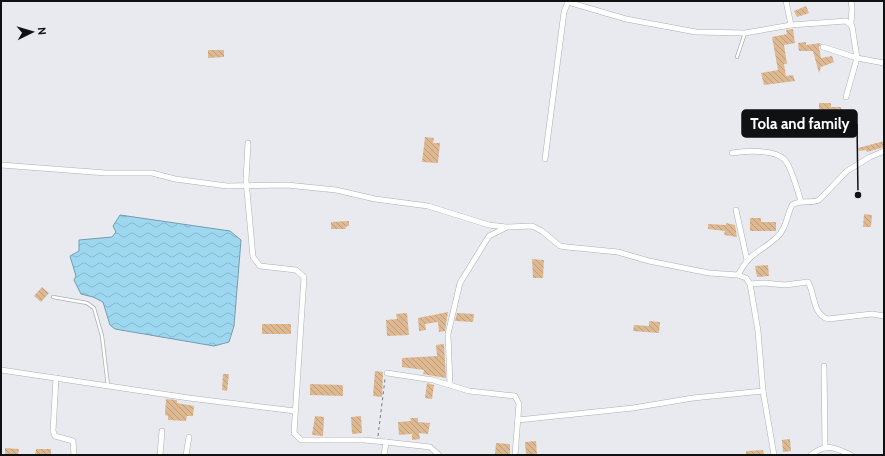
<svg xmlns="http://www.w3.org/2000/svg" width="885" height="456" viewBox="0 0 885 456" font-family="Cabin,sans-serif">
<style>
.water{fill:url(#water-waves);stroke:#739cae}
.building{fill:url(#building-back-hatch)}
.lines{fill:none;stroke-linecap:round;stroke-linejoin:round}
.lane-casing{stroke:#adafb4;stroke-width:4}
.street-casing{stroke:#adafb4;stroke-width:6}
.path{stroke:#76777b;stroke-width:1;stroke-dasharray:3 3;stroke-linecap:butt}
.lane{stroke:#fff;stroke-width:2.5}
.street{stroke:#fff;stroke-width:5}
.leader{fill:none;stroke:#101113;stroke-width:1.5}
.callout-dot{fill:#101113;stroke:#e8eaf0;stroke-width:1.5}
.callout{fill:#101113;stroke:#101113;stroke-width:1.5}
.callout-label{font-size:15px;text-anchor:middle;font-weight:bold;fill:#fff}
</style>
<defs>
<pattern id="water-waves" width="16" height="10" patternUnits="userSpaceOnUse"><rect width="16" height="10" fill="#9ed8f0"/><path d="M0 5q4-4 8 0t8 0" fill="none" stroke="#87b8cd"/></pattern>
<pattern id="building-back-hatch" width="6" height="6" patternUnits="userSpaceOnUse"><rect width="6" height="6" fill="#deb891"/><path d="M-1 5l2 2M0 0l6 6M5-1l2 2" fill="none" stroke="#bd9d7c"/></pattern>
</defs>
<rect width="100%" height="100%" fill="#e8eaf0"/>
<polygon class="water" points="120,215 230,231 241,240 234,326 229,342 214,346 115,329 110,325 103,302 93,297 81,294 74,280 76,276 70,256 79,251 79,240 112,237 116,232 113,226"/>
<g class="building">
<polygon points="806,6 809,13 797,17 794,11"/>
<polygon points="793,29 795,43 784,45 787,64 784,64 786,76 793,75 795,81 764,85 761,73 778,70 772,37 787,34 786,30"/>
<polygon points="806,42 806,45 821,43 819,47 821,58 832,56 834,62 821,67 819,73 813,51 799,51 798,43"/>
<polygon points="208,50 224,50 224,57 208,58"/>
<polygon points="819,103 831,103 831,107 841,107 842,113 833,113 833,121 827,121 827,112 819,112"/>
<polygon points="425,137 434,138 433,143 440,143 438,163 422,162"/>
<polygon points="884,141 884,147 867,152 866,150 859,151 858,148"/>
<polygon points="864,214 872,215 871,227 863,227"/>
<polygon points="750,218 761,218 761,222 776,222 776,231 750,231"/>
<polygon points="349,221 349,226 345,227 346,229 331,229 331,222"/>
<polygon points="726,223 735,225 737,237 724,235 725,231 708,229 708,224 726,225"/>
<polygon points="532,259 544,260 543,278 533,278"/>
<polygon points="768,265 769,276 757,277 755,266"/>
<polygon points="42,287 49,293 41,302 34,296"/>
<polygon points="448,312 445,331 439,332 438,322 425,324 426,330 419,331 418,318"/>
<polygon points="407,313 409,335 387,336 386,320 397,319 396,314"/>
<polygon points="457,313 474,314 473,322 455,321"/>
<polygon points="649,321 660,322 659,333 633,331 634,325 649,326"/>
<rect x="262" y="324" width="29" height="10"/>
<polygon points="444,344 446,378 428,375 423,374 424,370 402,367 402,358 437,356 436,345"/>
<polygon points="375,371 383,372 382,397 373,396"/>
<polygon points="223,374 229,374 227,391 222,390"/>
<polygon points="427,383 434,385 432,399 425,398"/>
<polygon points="310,384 343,385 343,396 310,395"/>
<polygon points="166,399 177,400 177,403 194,406 193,416 187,416 186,421 168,420 168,416 165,415"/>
<polygon points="315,416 324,417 323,436 312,435"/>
<polygon points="361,416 362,433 352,434 351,417"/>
<polygon points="410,418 418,418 418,422 430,423 428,434 419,433 420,439 412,440 412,434 399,435 398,422 411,421"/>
<polygon points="790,439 791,451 783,452 782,440"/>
<polygon points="536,441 537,455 526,455 525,442"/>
<polygon points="496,443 510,444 510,455 495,455"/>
<polygon points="5,448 19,449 18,455 5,455"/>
<polygon points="36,449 51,449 51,455 35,455"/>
<polygon points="763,450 764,455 746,455 746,451"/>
</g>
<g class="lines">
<g class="lane-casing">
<g id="lane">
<polyline points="737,57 745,33"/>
<polyline points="53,297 87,303 94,308 102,336 108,386"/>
</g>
</g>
<g class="street-casing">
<g id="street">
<polyline points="786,1 791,25"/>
<polyline points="851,1 852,8 851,24"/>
<polyline points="823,47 857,58 846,97"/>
<polyline points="248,143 246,180 253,257 260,266 296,270 304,277 294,433 301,440 364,440 386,442 384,455"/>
<path d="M732,153C745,151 774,149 784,159C792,167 797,190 801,201"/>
<polyline points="545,159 564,12 568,2 626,19 696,32 745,33 791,25 846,21 852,26 857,58 884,63"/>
<path d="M1,165L106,173H152L175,179L227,186L287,185L336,190L375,199L428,206L489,225L506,227L532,226L542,231L560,246L567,247L618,252L649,261L709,273L738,275C751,251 758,254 776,238C786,230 787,215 792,205C801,199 810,204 819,200L847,171L870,157L884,151"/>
<polyline points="736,210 747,260"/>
<polyline points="738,275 746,278 750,284 758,331 763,391"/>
<path d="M750,284L764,283L785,285L808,282C815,293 812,314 828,319L872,314L884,316"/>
<polyline points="824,366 825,447"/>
<polyline points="1,370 189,398 295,411"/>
<polyline points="387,373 433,380 469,391 515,396 519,404 515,455"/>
<polyline points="56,378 53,431 55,436 73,441 74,455"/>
<polyline points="450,385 448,334 460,283 489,236 505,228"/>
<polyline points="518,420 633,408 693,398 763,391 774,455"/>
<polyline points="386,442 430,447 439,455"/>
<polyline points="160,455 162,431"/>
<polyline points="186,455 189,437"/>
<path d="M811,455C826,443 834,447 851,455"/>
</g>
</g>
<polyline class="path" points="378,436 385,379"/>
<use href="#lane" class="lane"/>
<use href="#street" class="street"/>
</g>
<path class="leader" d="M858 195L857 124"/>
<circle class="callout-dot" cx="858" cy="195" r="4"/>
<rect class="callout" x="742" y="110" width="115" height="27" rx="4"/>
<g class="callout-label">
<text x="800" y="129">Tola and family</text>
</g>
<rect width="885" height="456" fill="none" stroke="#101113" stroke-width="4"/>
<g transform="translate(32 32) rotate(85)" stroke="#e8eaf0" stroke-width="3" paint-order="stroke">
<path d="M0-3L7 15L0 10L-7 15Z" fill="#101113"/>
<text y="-6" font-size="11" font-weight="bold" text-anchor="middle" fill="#101113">N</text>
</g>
</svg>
